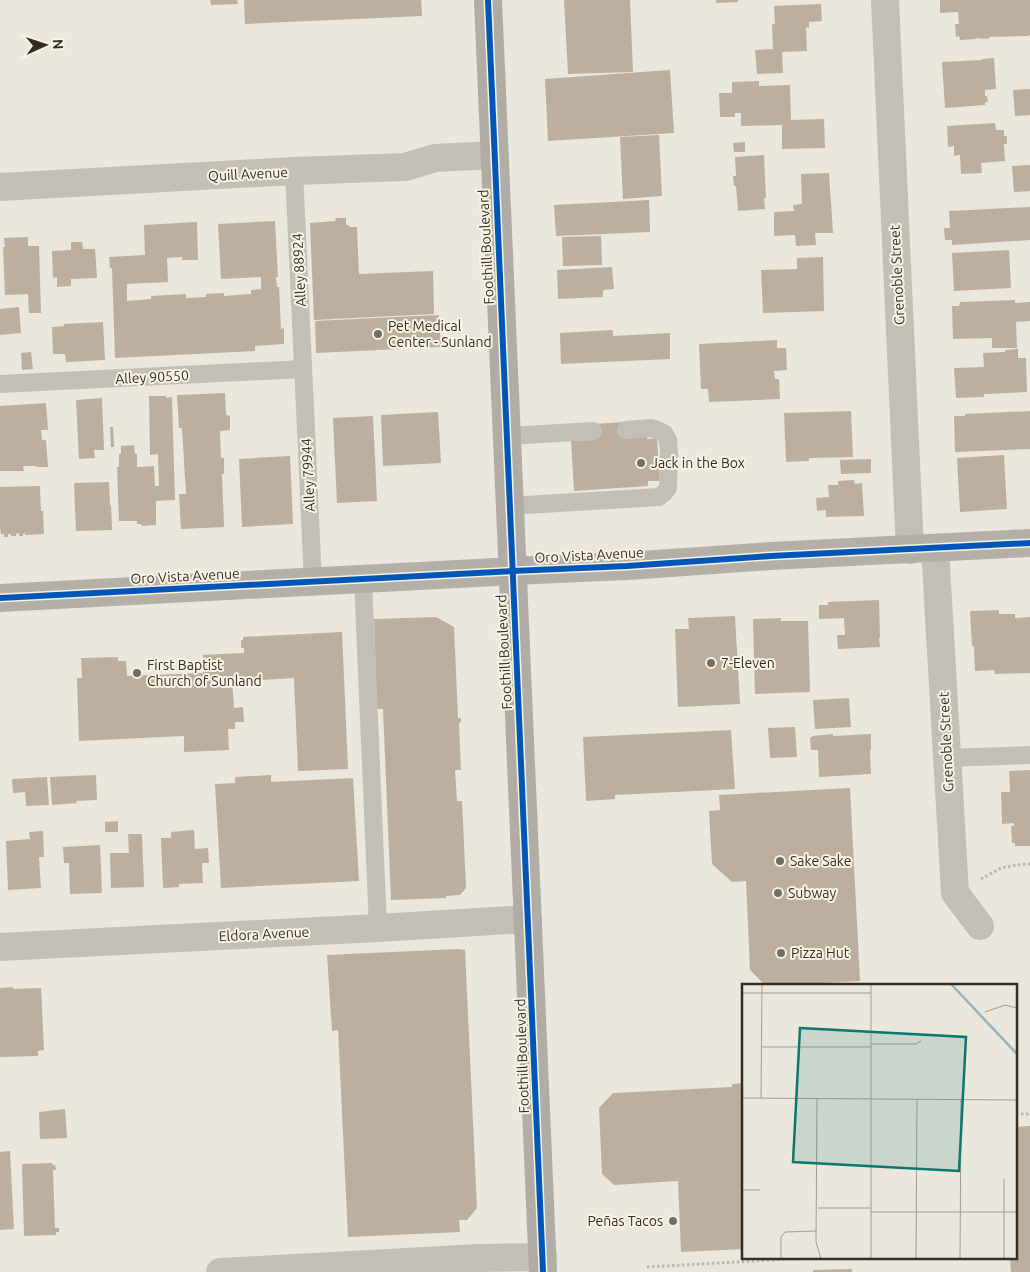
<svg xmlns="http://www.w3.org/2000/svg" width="1030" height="1272" viewBox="0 0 1030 1272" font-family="Ubuntu,sans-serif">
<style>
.building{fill:#bdaf9f}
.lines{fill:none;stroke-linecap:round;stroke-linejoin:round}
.path{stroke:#bcb8af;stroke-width:3;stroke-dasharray:2.5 2.5;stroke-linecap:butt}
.lane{stroke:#c3bfb6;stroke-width:18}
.street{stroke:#c3bfb6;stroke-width:28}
.secondary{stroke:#b4afa7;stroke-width:28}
.primary{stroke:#b1ada6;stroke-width:28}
.cycleway-casing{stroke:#f8f3e3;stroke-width:9}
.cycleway{stroke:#0057b8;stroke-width:6}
.poi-dot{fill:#736e65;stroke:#f8f3e3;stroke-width:2}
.labels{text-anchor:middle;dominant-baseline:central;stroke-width:4;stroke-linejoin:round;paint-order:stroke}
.street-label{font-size:14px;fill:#332d25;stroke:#f8f3e3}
.poi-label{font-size:14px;fill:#332d25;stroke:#f8f3e3;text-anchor:start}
.inset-river{fill:none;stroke:#9ab3ba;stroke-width:2.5}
.inset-road{fill:none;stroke:#a19d93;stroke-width:1}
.view{fill:#0f766e;fill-opacity:0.15;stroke:#0f766e;stroke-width:2.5}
.inset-edge{fill:none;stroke:#332d25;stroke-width:2.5}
</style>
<rect width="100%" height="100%" fill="#eae7dd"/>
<g class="building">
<polygon points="210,0 237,0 238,4 211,5"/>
<polygon points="244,0 421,0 422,16 245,24"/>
<polygon points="564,0 630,0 633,72 568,74"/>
<polygon points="716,0 738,0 738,2 716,3"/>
<polygon points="940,0 1030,0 1030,35 1029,35 1029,36 989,37 989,39 976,38 976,39 960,40 959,36 956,37 955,24 959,24 958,12 940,13"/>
<polygon points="821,4 822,21 809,22 809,28 806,27 807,51 782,52 783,73 757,74 755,50 773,49 772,24 775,24 774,6"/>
<polygon points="994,58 996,89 985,90 985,96 987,96 988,102 985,102 985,105 945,108 942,62 982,60 982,59"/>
<polygon points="670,70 674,133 548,141 545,79"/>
<polygon points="759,81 759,86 790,85 791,120 824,119 825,148 782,149 782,125 741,126 741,113 735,113 735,117 720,117 719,93 732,93 732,82"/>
<polygon points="1030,89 1030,115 1015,116 1013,90"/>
<polygon points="995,123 996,130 1004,130 1004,136 1007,136 1007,144 1004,144 1005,161 981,163 982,173 961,174 960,155 954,156 954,146 948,147 947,126"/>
<polygon points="659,135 662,196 623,199 620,137"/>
<polygon points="745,142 745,152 734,152 733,143"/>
<polygon points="764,155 766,198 764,198 765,209 738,211 736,186 734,186 733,176 736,176 735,157"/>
<polygon points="1030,165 1030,191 1014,192 1012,166"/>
<polygon points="829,173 833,233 815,233 816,245 796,246 795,235 774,236 774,212 794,211 793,205 802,204 801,174"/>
<polygon points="649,200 650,232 556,236 554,205"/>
<polygon points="1030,207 1030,240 952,245 952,240 945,240 944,228 950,228 949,211"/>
<polygon points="335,218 346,218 346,225 349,225 349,227 357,227 359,274 433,271 434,314 314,320 310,223 336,221"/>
<polygon points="275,221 278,277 276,277 277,287 279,287 281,329 284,328 284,344 255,346 255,351 115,358 112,268 110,268 109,257 145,255 144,225 197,222 198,260 182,260 182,257 167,258 168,282 127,284 127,301 151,299 151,296 186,294 186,298 206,297 206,294 224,293 224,296 251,294 251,290 261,289 261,277 221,279 218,224"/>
<polygon points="601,236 602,265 563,266 562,237"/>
<polygon points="28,237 28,246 39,246 41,313 29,313 28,294 5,295 3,247 5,247 4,238"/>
<polygon points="71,242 82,242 83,249 95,249 97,278 71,279 71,286 57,287 57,277 53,278 52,251 71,250"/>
<polygon points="1009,250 1011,288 954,291 952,253"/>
<polygon points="823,257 824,311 763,313 761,270 797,269 797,258"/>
<polygon points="612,267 614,289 603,290 603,297 558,299 557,270"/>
<polygon points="1015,300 1015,303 1030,302 1030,321 1016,322 1017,348 992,348 992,338 953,339 952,306 959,306 960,302"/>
<polygon points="19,307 21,333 0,335 0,309"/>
<polygon points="439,315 441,347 316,353 315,321"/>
<polygon points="103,322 105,360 66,362 65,354 53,354 52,327 64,326 64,324"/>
<polygon points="613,330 613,336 670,333 670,359 561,364 560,333"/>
<polygon points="777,340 777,348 786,348 787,370 774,371 775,379 779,379 780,399 709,402 708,389 701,389 699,344"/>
<polygon points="1018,349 1018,358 1026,358 1027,392 984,394 984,397 956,398 954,368 984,367 983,353 1005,352 1005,350"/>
<polygon points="31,352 33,369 22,370 21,353"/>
<polygon points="225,393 226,415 230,416 230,430 220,431 221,458 224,458 224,474 222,474 224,527 181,529 179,494 186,494 182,428 179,428 177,395"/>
<polygon points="149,396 166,396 166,398 172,397 175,500 156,501 156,525 142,526 141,524 137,524 137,521 119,521 117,467 119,467 119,454 121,454 121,446 134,445 135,454 137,454 137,467 154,466 155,486 159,486 158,454 150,455"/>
<polygon points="102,398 104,450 94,450 95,458 79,459 76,400"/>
<polygon points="46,403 48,430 41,430 42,440 46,440 48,467 37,467 36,466 23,466 24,471 0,471 0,406"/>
<polygon points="851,411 853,457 809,458 809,461 786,462 784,413"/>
<polygon points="1030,411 1030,449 955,452 954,416 965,416 965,414"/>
<polygon points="438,412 441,463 383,466 381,415"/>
<polygon points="373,416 377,501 337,503 333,418"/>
<polygon points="626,422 647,436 647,439 657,438 660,481 648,481 648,486 574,491 571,441 593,440 593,424"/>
<polygon points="110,427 113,427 114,447 111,447"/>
<polygon points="1004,455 1007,509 960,512 957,458"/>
<polygon points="290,456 293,524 242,527 239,459"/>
<polygon points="871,459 871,473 841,474 840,460"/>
<polygon points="854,480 855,484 862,483 864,516 826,517 826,510 817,511 816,498 829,497 828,485 838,485 838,481"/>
<polygon points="109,482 110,505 111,505 112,530 76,531 74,483"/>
<polygon points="40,486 41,511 43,511 44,534 25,535 25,533 23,534 23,536 19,536 19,533 16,534 16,536 11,536 11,534 8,534 8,537 4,537 4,534 1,534 0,527 0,487"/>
<polygon points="879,600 880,638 879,638 880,647 838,649 837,635 845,635 844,618 819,619 819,605 828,605 828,602"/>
<polygon points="999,610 999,614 1015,614 1015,618 1030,617 1030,673 995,674 994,670 975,671 974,646 972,646 970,611"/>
<polygon points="735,616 740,704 678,707 675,629 689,629 688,618"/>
<polygon points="436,617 454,627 458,718 461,718 461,722 459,723 461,770 455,770 457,801 462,801 466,888 460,895 446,896 446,898 391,900 383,709 377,709 374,619"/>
<polygon points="781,618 781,621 808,621 810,692 755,694 753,619"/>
<polygon points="342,632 348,769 298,771 294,678 246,681 245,679 232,679 234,708 243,707 244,722 235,722 235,729 228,729 229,750 184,752 184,736 79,741 77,678 82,678 81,658 118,657 118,661 126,661 127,676 203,673 203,655 244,653 244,648 241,648 241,640 243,640 243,637"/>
<polygon points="849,698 851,727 815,729 813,700"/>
<polygon points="795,727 797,757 770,758 768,728"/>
<polygon points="731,730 735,789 615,795 615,799 586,801 583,737"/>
<polygon points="833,734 833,736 871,734 871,750 870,750 871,774 819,777 818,750 811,750 810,738 813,736"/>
<polygon points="1030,770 1030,846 1015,846 1015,843 1012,843 1011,826 1014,826 1014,823 1002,824 1001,792 1010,792 1009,771"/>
<polygon points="96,775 97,800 76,801 77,803 52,805 50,777"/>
<polygon points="271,775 271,782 353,778 359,881 221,888 215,784 235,783 235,777"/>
<polygon points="47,777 49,805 26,806 25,792 13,793 12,779"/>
<polygon points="850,788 860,981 766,986 750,970 746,881 732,882 712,864 709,811 720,810 719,795"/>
<polygon points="118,821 118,832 105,832 105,822"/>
<polygon points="194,830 195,849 208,848 209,863 202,863 203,883 179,884 179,887 163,888 161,838 171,838 171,832"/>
<polygon points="43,831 44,857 39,857 41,888 8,890 6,841 30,839 29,832"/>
<polygon points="128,834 142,834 144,887 111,888 110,853 129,853"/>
<polygon points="100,845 102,893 70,894 69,863 64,863 63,847"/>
<polygon points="459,949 465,950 477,1208 467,1220 459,1220 460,1232 348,1237 338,1030 332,1031 327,955"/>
<polygon points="13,987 13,989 41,988 44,1050 38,1051 38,1056 0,1057 0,988"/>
<polygon points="744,1083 744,1249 681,1252 678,1181 614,1185 602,1174 599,1108 613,1093 732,1087 732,1084"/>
<polygon points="65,1109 67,1138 40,1139 39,1112"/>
<polygon points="1030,1126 1030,1272 1011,1272 1010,1258 1016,1258 1016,1127"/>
<polygon points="10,1151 14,1229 0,1230 0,1152"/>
<polygon points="52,1163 53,1165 55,1165 56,1170 53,1170 55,1228 59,1228 59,1232 56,1232 56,1235 24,1236 22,1164"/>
<polygon points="852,1269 852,1272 813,1272 813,1270"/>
</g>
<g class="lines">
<g class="path">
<polyline points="981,879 1001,868 1017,865 1030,864"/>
<polyline points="1016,1114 1030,1114"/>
<polyline points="647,1267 808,1258"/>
</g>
<g class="lane">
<polyline points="294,171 313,582"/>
<polyline points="0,384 303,369"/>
<polyline points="507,436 593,431"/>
<polyline points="509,506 659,497 664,493 668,488 669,453 668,440 664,433 652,428 626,430"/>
<polyline points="363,579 378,928"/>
<polyline points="947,758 1030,755"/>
</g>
<g class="street">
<polyline points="885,0 910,550"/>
<polyline points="0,187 294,171 405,167 435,158 494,155"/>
<polyline points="935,548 955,893 980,926"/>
<polyline points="0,947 378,928 528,919"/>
<polyline points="220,1272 479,1258 543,1257"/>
</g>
<polyline class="secondary" points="0,598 513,571 627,566 771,556 1030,543"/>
<polyline class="primary" points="488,0 543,1272"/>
<g class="cycleway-casing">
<g id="cycleway">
<polyline points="488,0 543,1272"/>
<polyline points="0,598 513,571 627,566 771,556 1030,543"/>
</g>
</g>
<use href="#cycleway" class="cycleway"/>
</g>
<g class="poi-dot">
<circle cx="378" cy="334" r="5"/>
<circle cx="641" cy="463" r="5"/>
<circle cx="711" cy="663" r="5"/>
<circle cx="137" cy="673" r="5"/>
<circle cx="780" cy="861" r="5"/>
<circle cx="778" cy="893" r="5"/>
<circle cx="781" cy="953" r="5"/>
<circle cx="673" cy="1221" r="5"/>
</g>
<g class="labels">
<g class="street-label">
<text transform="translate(248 174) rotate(-3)">Quill Avenue</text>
<text transform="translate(486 247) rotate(-93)">Foothill Boulevard</text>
<text transform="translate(299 270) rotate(-93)">Alley 88924</text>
<text transform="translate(897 275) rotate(-93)">Grenoble Street</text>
<text transform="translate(152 377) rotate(-3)">Alley 90550</text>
<text transform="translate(308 475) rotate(-93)">Alley 79944</text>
<text transform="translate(589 555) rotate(-3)">Oro Vista Avenue</text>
<text transform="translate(185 576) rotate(-3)">Oro Vista Avenue</text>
<text transform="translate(504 652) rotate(-93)">Foothill Boulevard</text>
<text transform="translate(946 742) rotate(-93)">Grenoble Street</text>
<text transform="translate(264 934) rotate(-3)">Eldora Avenue</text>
<text transform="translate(522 1056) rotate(-92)">Foothill Boulevard</text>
</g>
<g class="poi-label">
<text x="388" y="326">Pet Medical<tspan x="388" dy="16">Center - Sunland</tspan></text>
<text x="651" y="463">Jack in the Box</text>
<text x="721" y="663">7-Eleven</text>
<text x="147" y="665">First Baptist<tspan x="147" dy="16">Church of Sunland</tspan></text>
<text x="790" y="861">Sake Sake</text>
<text x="788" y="893">Subway</text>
<text x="791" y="953">Pizza Hut</text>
<text x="663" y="1221" text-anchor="end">Peñas Tacos</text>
</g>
</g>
<g transform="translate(742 984)">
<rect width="275" height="275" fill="#eae7dd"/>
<path class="inset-river" d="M209,0L275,70"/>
<path class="inset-road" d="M0,9H129M243,28L263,21L275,24M129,60H174L179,57M20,63H129M0,114L275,116M19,114L20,0M75,115L74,258L79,275M0,206H18M76,224H129M129,228H275M39,275V253L43,248L74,247M129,275V0M174,275L175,116M218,275L219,116M262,275V195"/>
<path class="view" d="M58,44L224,53L217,187L51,178Z"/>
<rect width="275" height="275" class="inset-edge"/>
</g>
<g transform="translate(45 45) rotate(87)" stroke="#f8f3e3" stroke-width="4" paint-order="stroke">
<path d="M0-4L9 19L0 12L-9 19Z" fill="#332d25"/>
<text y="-8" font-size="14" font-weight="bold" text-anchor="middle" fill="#332d25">N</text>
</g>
</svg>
